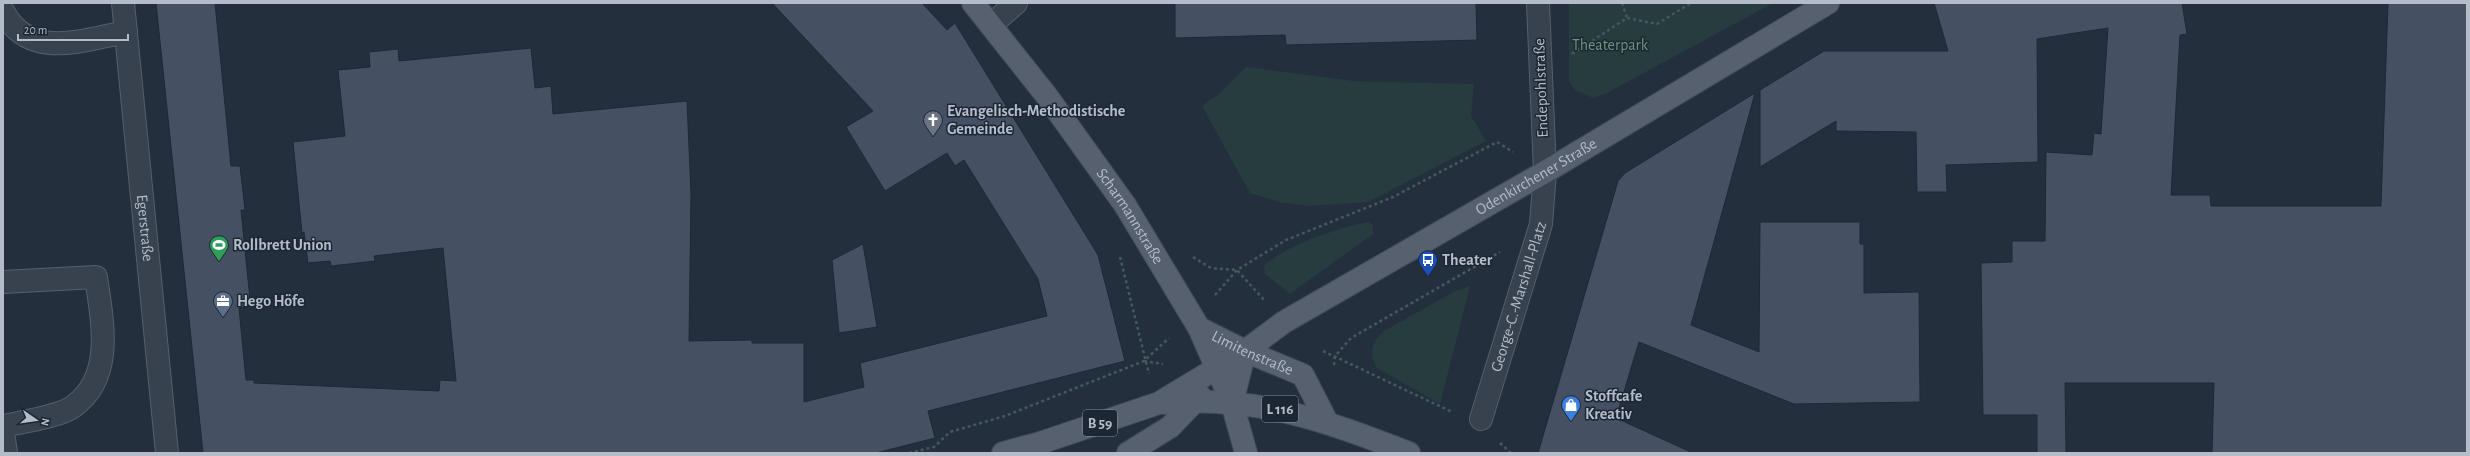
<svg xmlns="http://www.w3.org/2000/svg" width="2470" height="456" viewBox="0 0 2470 456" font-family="'Alegreya Sans',sans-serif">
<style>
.green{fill:#263c3f}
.building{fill:#455162;stroke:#1f2835}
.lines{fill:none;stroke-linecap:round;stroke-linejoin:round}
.minor-casing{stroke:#565f6c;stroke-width:24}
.major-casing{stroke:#414a57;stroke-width:24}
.path{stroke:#44595c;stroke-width:2.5;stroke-dasharray:3 3;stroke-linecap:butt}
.minor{stroke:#38414e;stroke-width:22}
.major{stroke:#56606e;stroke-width:22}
.labels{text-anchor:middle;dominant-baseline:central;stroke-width:3;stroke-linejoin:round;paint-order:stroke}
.shield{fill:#1d2633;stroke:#878f9c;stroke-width:1}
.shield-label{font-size:15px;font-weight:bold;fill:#b4bcc9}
.park-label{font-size:16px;fill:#6b9a76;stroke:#1d2633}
.street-label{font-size:16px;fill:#b4bcc9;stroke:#1d2633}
.poi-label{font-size:16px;font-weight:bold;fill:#b4bcc9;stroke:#1d2633;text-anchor:start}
</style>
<rect width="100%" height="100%" fill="#242f3e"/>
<g class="green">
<polygon points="1569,3 1773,3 1605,94 1593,98 1575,90 1569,81"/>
<polygon points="1246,67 1354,81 1474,84 1471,116 1486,141 1368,202 1309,206 1279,202 1250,193 1202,106 1219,94"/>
<path d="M1368,222L1373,225V234L1290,294L1265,274L1264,266C1284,246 1340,227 1368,222Z"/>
<path d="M1470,286L1440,404L1377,368C1368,354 1372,341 1384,331L1455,291Z"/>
</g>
<g class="building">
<polygon points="156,3 215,3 231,166 240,166 245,210 241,210 250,299 245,300 246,307 239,308 246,380 254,380 254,383 439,391 440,380 456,381 443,248 374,256 375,261 331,266 330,261 308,263 304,232 302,233 293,142 345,136 338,70 370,67 369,52 398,49 399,61 531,48 535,88 551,86 553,114 687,101 691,194 689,341 752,340 752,343 804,343 804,402 864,387 860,363 1047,316 1038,279 964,160 955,166 947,153 885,191 846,127 873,111 772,3 922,3 947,30 955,23 1098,255 1125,361 928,411 935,438 876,453 203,453"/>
<polygon points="1175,3 1476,3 1477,40 1286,45 1285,35 1175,38"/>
<polygon points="1934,3 2182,3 2187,34 2180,35 2171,195 2210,195 2211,206 2381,206 2388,3 2467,3 2467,453 2212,453 2214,383 2065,383 2066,453 2037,453 2037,415 1983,415 1981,263 2012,262 2012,241 2045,241 2046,152 2092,155 2094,133 2101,134 2108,28 2037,39 2038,162 1946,165 1947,192 1917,192 1916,132 1836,131 1836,121 1760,167 1760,90 1824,51 1948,51"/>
<polygon points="1755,93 1691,325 1759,352 1760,222 1860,222 1860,244 1864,244 1864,293 1919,292 1920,402 1794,404 1639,342 1616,418 1693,453 1538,453 1618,181 1625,173"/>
<polygon points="863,244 877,327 839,333 832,260"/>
</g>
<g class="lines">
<g class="minor-casing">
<g id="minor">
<path id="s1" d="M123,3L167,453"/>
<path d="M3,11C29,61 82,40 126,32"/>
<polyline points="991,25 1016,3"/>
<path d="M3,282L96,277C102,320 115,376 74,406C60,417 21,422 3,426"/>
<path id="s2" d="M1481,419L1541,224L1545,172L1538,3"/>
<polyline points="3,432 6,453"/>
</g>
</g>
<g class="major-casing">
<g id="major">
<path id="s3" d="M973,3L1046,95L1125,205L1199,328L1232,403L1246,453"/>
<path id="s4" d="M1199,328L1245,351L1303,375L1327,422"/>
<path d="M1163,403C1255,395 1324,420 1409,453"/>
<polyline points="1232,403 1245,351"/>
<path id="s5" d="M1003,453L1040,443L1159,403L1245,351L1284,322L1545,172L1828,3"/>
<polyline points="1128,453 1170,427 1200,396"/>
</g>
</g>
<g class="path">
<polyline points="1622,3 1627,18"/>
<polyline points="1572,54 1627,18 1657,24 1691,3"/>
<polyline points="1120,257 1149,374"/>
<polyline points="1193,257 1211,268 1237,270 1264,300"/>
<polyline points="1215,295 1237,270 1286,240 1393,197 1497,142 1513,152"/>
<polyline points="1323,351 1452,412"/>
<polyline points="1144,361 1163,364"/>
<polyline points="1334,365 1335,356 1351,338 1500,252"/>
<polyline points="1500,443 1511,453"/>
<polyline points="909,453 934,447 950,432 1005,416 1144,361 1169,338"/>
</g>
<use href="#minor" class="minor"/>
<use href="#major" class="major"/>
</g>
<defs>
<g id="church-pin" transform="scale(1)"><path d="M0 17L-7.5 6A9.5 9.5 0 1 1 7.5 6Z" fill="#6b7280" stroke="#1d2633"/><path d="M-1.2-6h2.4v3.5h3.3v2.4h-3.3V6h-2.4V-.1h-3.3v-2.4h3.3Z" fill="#fff"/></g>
<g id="stadium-pin" transform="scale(1)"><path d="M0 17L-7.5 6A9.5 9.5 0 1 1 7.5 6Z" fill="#2e9e5b" stroke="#1d2633"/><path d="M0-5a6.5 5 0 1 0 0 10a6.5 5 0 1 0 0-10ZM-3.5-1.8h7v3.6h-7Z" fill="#fff"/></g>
<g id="bus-pin" transform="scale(1)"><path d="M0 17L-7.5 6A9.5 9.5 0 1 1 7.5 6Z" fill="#1a4fb4" stroke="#1d2633"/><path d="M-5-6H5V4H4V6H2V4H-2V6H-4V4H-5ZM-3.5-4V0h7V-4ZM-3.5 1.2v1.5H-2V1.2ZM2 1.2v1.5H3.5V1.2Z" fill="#fff"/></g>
<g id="office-pin" transform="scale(1)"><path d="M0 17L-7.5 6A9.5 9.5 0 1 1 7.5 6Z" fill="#5c6f8a" stroke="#1d2633"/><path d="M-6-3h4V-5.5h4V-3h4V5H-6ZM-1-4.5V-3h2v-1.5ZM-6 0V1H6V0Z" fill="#fff"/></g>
<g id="shop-pin" transform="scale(1)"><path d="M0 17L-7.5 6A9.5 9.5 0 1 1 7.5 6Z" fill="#3f7fe0" stroke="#1d2633"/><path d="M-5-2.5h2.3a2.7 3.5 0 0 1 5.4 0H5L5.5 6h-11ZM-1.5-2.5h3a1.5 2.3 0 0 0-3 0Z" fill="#fff"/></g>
</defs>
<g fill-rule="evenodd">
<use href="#church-pin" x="933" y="120"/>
<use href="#stadium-pin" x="219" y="245"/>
<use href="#bus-pin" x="1428" y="260"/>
<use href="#office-pin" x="223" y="301"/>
<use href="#shop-pin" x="1571" y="405"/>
</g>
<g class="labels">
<g class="shield">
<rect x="1262" y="396" width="36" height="26" rx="3"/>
<rect x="1083" y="410" width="34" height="26" rx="3"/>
</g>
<g class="shield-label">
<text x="1280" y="409">L 116</text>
<text x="1100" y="423">B 59</text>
</g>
<g class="park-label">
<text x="1610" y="45">Theaterpark</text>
</g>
<g class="street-label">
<text transform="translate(1541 88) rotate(-92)">Endepohlstraße</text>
<text stroke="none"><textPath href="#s5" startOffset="604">Odenkirchener Straße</textPath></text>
<text stroke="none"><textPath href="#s3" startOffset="265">Scharmannstraße</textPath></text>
<text stroke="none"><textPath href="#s1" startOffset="226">Egerstraße</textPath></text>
<text stroke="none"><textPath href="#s2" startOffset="128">George-C.-Marshall-Platz</textPath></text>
<text stroke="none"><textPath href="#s4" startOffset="59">Limitenstraße</textPath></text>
</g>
<g class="poi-label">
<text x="947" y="111">Evangelisch-Methodistische<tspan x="947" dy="18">Gemeinde</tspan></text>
<text x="233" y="245">Rollbrett Union</text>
<text x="1442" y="260">Theater</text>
<text x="237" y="301">Hego Höfe</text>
<text x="1585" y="396">Stoffcafe<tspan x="1585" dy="18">Kreativ</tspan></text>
</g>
</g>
<rect width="2470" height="456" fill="none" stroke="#b4bcc9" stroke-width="8"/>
<g transform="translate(36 420) rotate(103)" stroke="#1d2633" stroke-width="3" paint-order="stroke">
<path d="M0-3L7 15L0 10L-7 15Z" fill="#b4bcc9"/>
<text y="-6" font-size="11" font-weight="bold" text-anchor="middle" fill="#b4bcc9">N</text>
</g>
<path d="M18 34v6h110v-6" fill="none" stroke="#b4bcc9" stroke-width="2"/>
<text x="24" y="34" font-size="12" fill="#b4bcc9" stroke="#1d2633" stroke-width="3" paint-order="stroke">20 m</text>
</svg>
